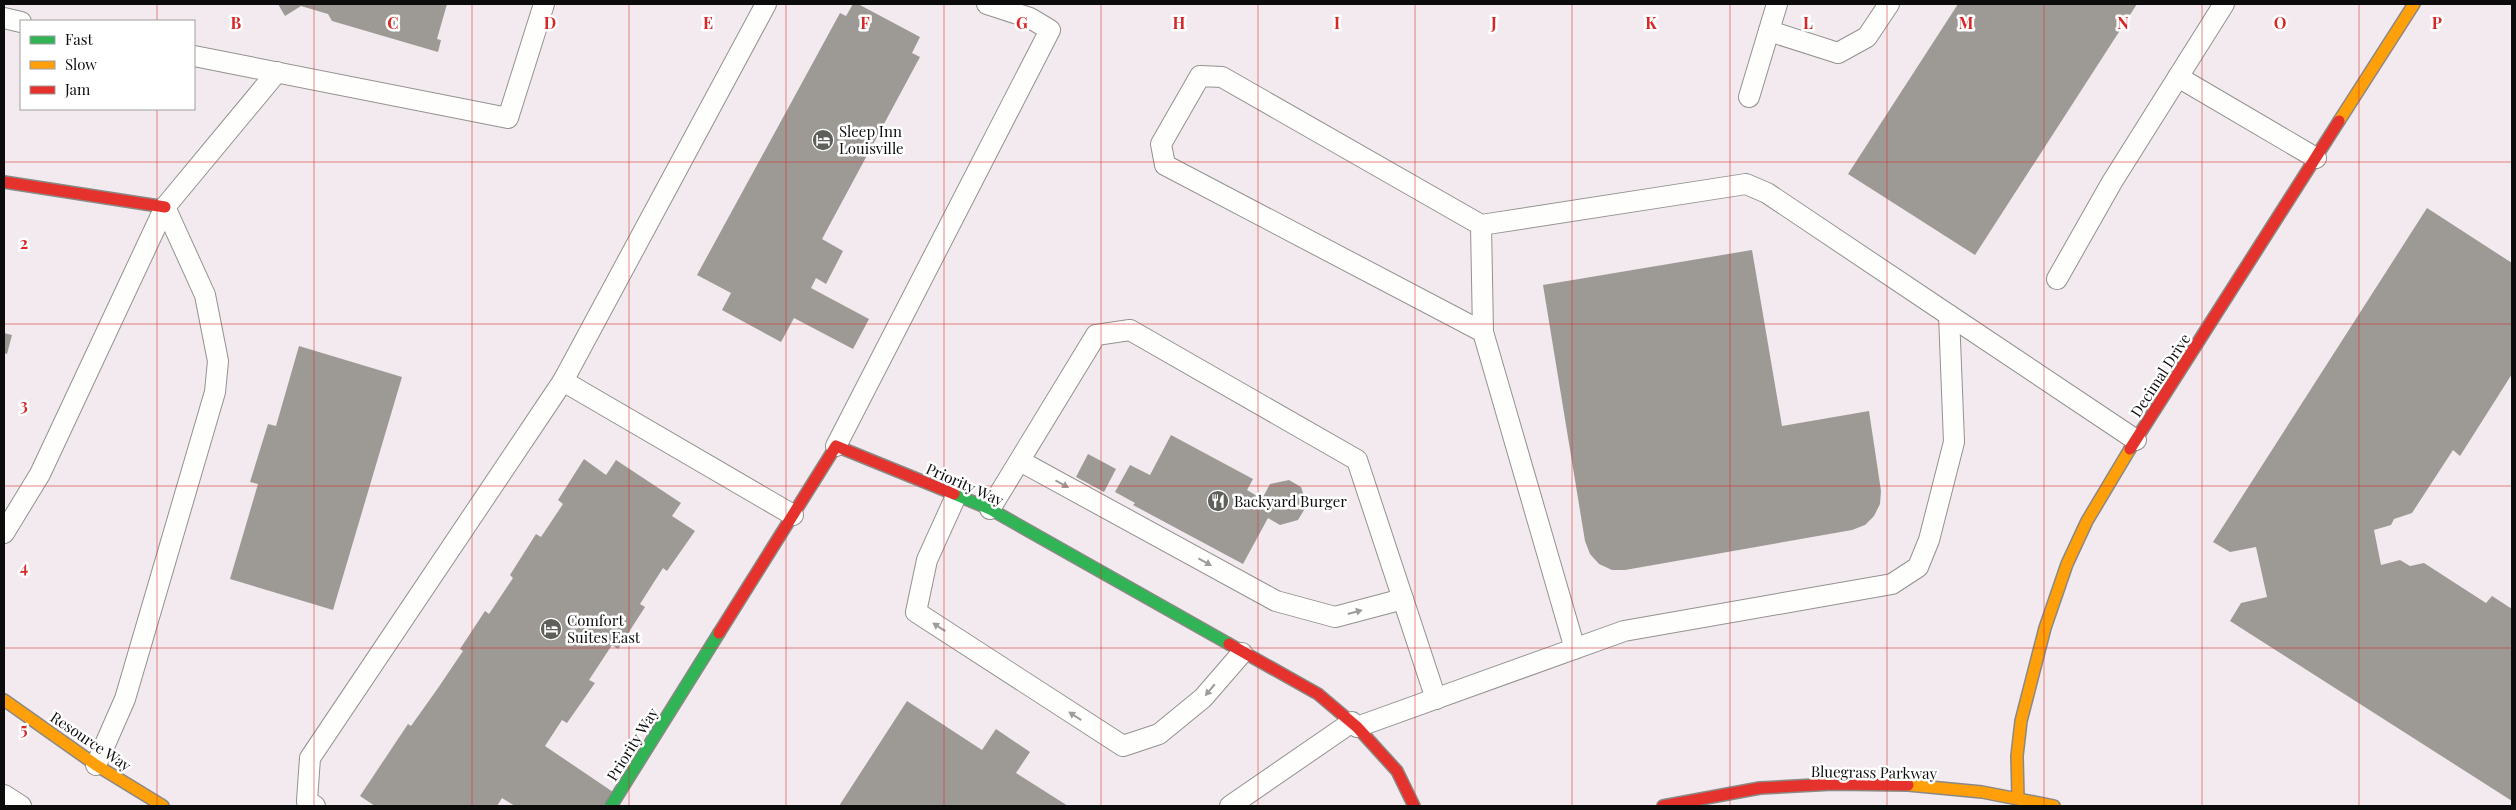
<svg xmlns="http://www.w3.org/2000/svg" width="2516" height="810" viewBox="0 0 2516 810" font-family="'Playfair Display',serif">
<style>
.industrial{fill:#f2eaee;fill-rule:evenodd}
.building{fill:#9d9a96}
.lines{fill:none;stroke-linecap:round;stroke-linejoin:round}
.lane-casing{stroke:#93928f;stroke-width:22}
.fast-casing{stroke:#8a8985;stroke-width:14}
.slow-casing{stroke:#8a8985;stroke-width:14}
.jam-casing{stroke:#8a8985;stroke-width:14}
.lane{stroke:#fefefd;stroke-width:20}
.fast{stroke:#30b455;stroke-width:11}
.slow{stroke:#ff9f0a;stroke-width:11}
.jam{stroke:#e5322d;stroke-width:11}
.oneway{fill:#9d9d9d}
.grid{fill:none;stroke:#d62828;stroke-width:1;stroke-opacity:0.55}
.labels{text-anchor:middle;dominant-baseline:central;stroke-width:5;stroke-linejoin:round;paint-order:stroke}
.poi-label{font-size:15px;fill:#0c0c0c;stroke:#fff;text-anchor:start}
.street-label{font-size:15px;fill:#0c0c0c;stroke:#fff}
.grid-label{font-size:16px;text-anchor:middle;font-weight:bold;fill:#d62828;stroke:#fff;stroke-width:5;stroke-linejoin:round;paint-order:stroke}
</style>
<rect width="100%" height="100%" fill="#faf8f0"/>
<path class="industrial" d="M4,4H2512V806H4ZM21,21H194V109H21Z"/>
<g class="building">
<polygon points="278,4 447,4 437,39 441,40 438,52 332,21 328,14 301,6 285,16"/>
<polygon points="853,4 858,4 920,37 912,53 920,57 822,239 843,251 826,284 816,278 811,288 869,319 853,349 794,318 781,342 722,310 731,293 697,275 840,13 846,16"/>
<polygon points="1958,4 2137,4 1975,255 1848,174"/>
<polygon points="2427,208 2512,263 2512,374 2460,456 2453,450 2412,513 2394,519 2391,525 2374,530 2381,565 2400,560 2410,566 2424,563 2486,603 2492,596 2512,609 2512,801 2230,621 2241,603 2267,597 2256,547 2230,552 2213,542"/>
<polygon points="1752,250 1782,426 1869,411 1881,491 1880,504 1874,516 1865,525 1852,530 1625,570 1612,570 1599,564 1590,554 1585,541 1543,285"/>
<polygon points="4,333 12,335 7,354 4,353"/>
<polygon points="299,346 402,377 333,610 230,579 258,484 250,482 268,424 276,426"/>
<polygon points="1171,435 1253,479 1247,490 1262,499 1270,484 1289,480 1301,487 1307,505 1298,520 1280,525 1268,518 1243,564 1133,505 1135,503 1115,492 1130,465 1150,475"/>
<polygon points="1088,454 1116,469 1104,492 1076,477"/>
<polygon points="584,459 606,475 616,460 681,503 672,516 695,531 667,571 663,568 640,604 645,607 618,649 612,645 589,680 595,683 567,723 562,720 545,746 613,792 603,806 515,806 502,798 497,806 375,806 360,796 408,724 411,726 438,688 463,651 460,649 485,611 489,614 513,578 510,575 536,534 541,537 563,504 558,500"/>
<polygon points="907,701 982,750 996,729 1030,752 1016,773 1068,806 839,806"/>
</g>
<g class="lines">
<g class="lane-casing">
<g id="lane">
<polyline points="4,18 21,22"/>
<polyline points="1769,31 1838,53 1867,37 1889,4"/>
<polyline points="194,56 508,118 544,4"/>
<polyline points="2178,77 2316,158"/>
<polyline points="1749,97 1777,4"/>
<polyline points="1481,225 1483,332"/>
<polyline points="2057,279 2112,182 2224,4"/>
<polyline points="1949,315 2136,440"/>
<polyline points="563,381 793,515"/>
<polyline points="836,446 1050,30 1030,18 987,4"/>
<polyline points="1020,461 1276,601 1335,617 1403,599"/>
<polyline points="956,496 927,560 916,612 1123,746 1159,734 1203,698 1242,653"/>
<polyline points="990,509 1096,335 1130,330 1357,460 1436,699"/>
<polyline points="4,533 40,474 165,207 277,72"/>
<polyline points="1357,727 1624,631 1892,584 1918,567 1929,540 1954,442 1949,315 1767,193 1746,184 1481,225 1222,77 1200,76 1161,144 1165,165 1483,332 1575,649"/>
<polyline points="96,765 125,699 215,392 218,361 205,295 165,207"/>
<polyline points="4,795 21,806"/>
<polyline points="315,806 307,801 310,758 563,381 766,4"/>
<polyline points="1230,806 1352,722"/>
</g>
</g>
<g class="fast-casing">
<g id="fast">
<polyline points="954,494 990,509 1229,644"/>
<polyline points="611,806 719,633"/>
</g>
</g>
<g class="slow-casing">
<g id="slow">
<polyline points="2339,121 2414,4"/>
<polyline points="4,700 96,765 163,806"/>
<polyline points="1908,785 1982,792 2054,806"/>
<polyline points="2018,797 2017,756 2021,721 2045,628 2067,564 2087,521 2130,449"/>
</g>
</g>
<g class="jam-casing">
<g id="jam">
<polyline points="4,182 165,207"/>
<polyline points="2130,449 2339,121"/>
<polyline points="719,633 836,446 954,494"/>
<polyline points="1229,644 1318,694 1357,727 1397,771 1414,806"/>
<polyline points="1663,806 1760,788 1833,784 1908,785"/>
</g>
</g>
<use href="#lane" class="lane"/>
<use href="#fast" class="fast"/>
<use href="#slow" class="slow"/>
<use href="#jam" class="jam"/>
</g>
<defs><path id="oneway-solid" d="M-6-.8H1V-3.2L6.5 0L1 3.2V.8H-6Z" transform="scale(1.25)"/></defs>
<g class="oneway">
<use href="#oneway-solid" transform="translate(1062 484) rotate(29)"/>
<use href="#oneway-solid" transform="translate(1205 562) rotate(29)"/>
<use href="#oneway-solid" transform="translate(1355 612) rotate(-15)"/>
<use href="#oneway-solid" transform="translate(939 627) rotate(-147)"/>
<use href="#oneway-solid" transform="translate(1210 690) rotate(130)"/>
<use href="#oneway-solid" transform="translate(1075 716) rotate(-147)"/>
</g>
<path class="grid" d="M157,4V21M314,4V806M472,4V806M629,4V806M786,4V806M944,4V806M1101,4V806M1258,4V806M1415,4V806M1572,4V806M1730,4V806M1887,4V806M2044,4V806M2202,4V806M2359,4V806M157,109V806M4,162H2512M4,324H2512M4,486H2512M4,648H2512"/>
<defs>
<g id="hotel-disc" transform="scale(1.125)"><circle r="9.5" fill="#5f5f5c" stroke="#fff"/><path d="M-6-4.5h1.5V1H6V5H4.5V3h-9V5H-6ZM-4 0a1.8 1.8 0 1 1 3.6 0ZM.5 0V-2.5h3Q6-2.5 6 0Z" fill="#fff"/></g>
<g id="restaurant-disc" transform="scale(1.125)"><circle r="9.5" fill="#5f5f5c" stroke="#fff"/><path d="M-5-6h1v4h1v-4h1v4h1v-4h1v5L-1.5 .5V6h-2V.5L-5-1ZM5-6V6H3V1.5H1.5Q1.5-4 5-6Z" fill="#fff"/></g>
</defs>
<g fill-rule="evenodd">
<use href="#hotel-disc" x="823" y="140"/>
<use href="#restaurant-disc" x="1218" y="501"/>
<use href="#hotel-disc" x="551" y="629"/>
</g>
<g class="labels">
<g class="poi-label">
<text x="839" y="131">Sleep Inn<tspan x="839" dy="17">Louisville</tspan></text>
<text x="1234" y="501">Backyard Burger</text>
<text x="567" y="620">Comfort<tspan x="567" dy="17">Suites East</tspan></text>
</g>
<g class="street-label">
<text transform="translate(2160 375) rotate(-57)">Decimal Drive</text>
<text transform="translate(965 484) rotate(24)">Priority Way</text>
<text transform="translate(91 741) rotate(34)">Resource Way</text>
<text transform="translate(632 744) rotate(-58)">Priority Way</text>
<text transform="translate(1874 772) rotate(1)">Bluegrass Parkway</text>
</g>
</g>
<g class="grid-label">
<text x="236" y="29">B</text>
<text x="393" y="29">C</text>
<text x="550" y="29">D</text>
<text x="708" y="29">E</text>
<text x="865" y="29">F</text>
<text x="1022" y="29">G</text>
<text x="1179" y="29">H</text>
<text x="1337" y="29">I</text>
<text x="1494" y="29">J</text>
<text x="1651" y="29">K</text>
<text x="1808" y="29">L</text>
<text x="1966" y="29">M</text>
<text x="2123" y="29">N</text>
<text x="2280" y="29">O</text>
<text x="2437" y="29">P</text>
<text x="24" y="249">2</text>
<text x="24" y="411">3</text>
<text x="24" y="573">4</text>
<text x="24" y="735">5</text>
</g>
<rect width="2516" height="810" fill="none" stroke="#0c0c0c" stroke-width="10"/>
<rect x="20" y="20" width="175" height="90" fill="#ffffff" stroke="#9e9e9e"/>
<rect x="30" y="36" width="25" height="8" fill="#30b455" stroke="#9e9e9e"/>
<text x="65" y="45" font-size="15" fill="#0c0c0c">Fast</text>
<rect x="30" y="61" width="25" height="8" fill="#ff9f0a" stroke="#9e9e9e"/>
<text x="65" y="70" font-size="15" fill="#0c0c0c">Slow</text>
<rect x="30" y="86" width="25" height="8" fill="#e5322d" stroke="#9e9e9e"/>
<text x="65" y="95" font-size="15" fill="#0c0c0c">Jam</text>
</svg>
